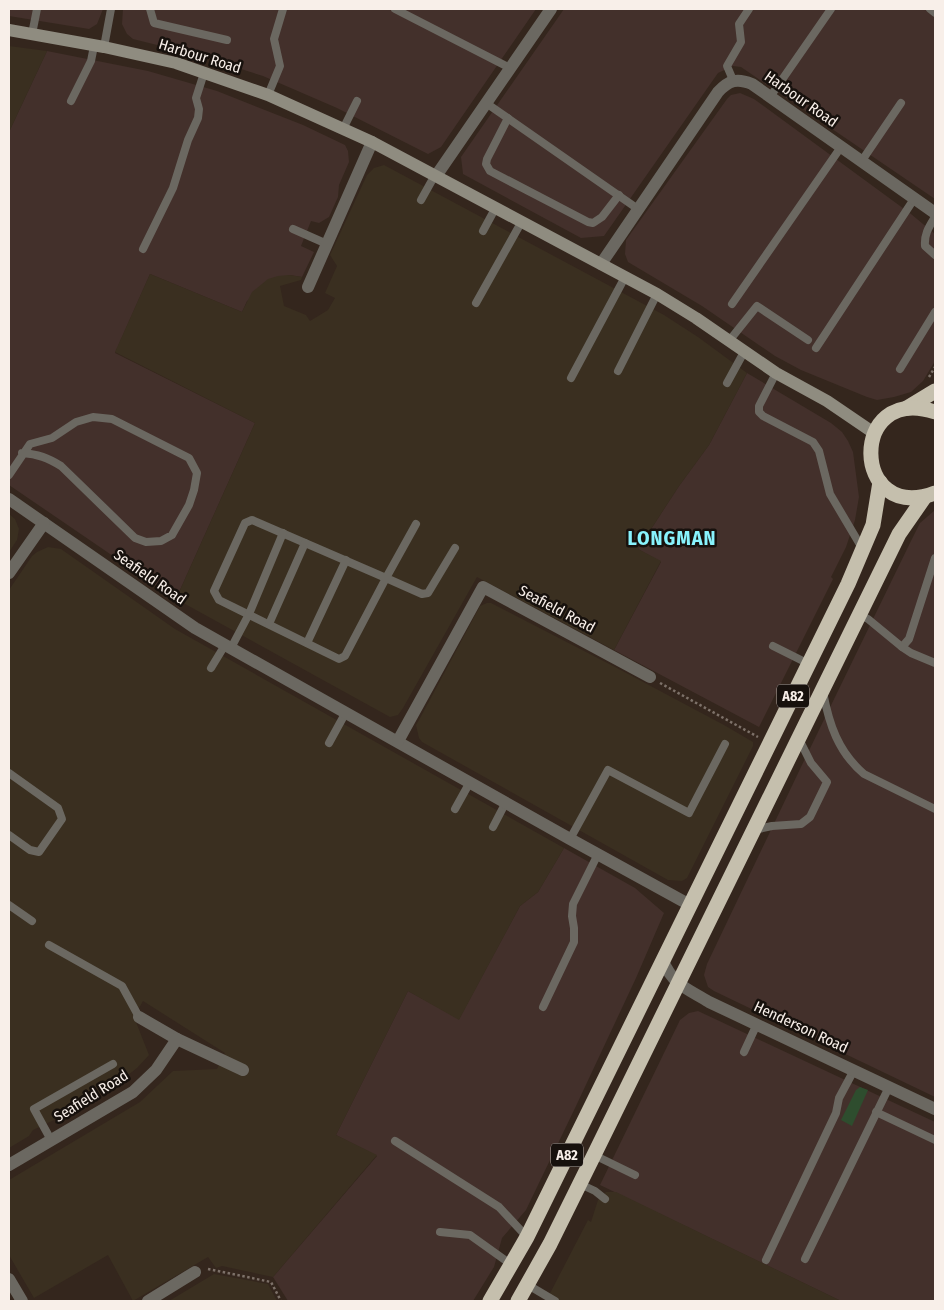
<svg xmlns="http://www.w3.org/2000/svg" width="944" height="1310" viewBox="0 0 944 1310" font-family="'Fira Sans Condensed',sans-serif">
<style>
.commercial{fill:#43302b}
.industrial{fill:#3a2f20}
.green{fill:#2e4d2e}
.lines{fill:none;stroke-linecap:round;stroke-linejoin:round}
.path{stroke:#7d7169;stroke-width:2.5;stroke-dasharray:2.5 2.5;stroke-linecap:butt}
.lane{stroke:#6b6861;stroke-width:8}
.street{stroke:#6b6861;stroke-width:12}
.secondary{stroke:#8f8c80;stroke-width:12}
.highway{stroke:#c5bfad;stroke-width:15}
.labels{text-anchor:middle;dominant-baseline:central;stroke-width:5;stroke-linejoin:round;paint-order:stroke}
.shield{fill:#17110d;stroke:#b4aca7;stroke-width:1}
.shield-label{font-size:14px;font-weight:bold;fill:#f8efe9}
.street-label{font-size:15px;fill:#f8efe9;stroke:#17110d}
.district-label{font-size:20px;font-weight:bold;letter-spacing:1px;fill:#88f3fd;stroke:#17110d}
</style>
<rect width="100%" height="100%" fill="#34261d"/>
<g class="commercial">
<polygon points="9,9 103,9 97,24 89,29 9,16"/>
<polygon points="123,9 536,9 441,147 428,154 337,108 263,76 197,55 133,39 127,34 122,24"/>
<polygon points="564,9 935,9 935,199 741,67 733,66 718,73 604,236 581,238 463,174 461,157"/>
<polygon points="47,51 148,71 217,91 303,125 345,145 348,151 349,162 339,185 338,197 329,217 319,223 311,221 301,246 314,252 302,277 289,275 247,301 242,312 150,274 115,353 255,423 176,599 9,485 9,132"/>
<polygon points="740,93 754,99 911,214 935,234 935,361 923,381 911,392 894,397 877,400 867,397 801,370 775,356 702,306 628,262 625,254 626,240 727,99 731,95"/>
<polygon points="747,373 831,423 842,432 848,441 853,452 859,497 855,520 846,547 831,577 833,579 759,727 614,650 661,562 638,549 679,486 709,445"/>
<polygon points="935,510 935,1097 714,991 708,987 704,975 707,964 801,767 910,543 920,523"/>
<polygon points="564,848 635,888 664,913 636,978 576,1106 526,1210 502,1238 494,1267 489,1275 473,1301 288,1301 273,1277 377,1156 336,1135 408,991 459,1019 520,906 538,892"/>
<polygon points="698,1011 935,1122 935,1301 841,1301 600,1185 680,1020 689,1013"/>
</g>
<g class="industrial">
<polygon points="9,46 47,51 9,132"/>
<polygon points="384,165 664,315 698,337 747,373 709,445 679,486 638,549 661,561 614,650 477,577 403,708 398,715 390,717 176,599 255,423 115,352 150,274 242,312 252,292 268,279 278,276 289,275 302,277 301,280 280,286 284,306 306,315 310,321 328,310 335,298 325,293 337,266 330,255 367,175 374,168"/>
<polygon points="9,514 15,519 19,529 17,540 9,552"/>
<polygon points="48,547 61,549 175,629 564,848 538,892 520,906 459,1020 408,991 336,1135 377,1155 273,1277 222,1266 216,1268 208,1257 133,1301 108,1255 34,1298 9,1255 9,1180 140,1102 173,1071 217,1069 225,1053 143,1001 134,1017 149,1055 137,1068 128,1075 56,1119 33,1130 29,1136 9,1148 9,590 32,556 37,552"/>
<polygon points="487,603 491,603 615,667 724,725 753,742 753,746 687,878 682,881 668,880 422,742 419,738 416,725 419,720 480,606"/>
<polygon points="606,1192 616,1192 841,1301 546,1301 588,1220 591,1222 598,1200"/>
<polygon points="214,1274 268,1284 277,1301 169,1301"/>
</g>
<polygon class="green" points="860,1087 868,1090 852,1126 841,1120 856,1090"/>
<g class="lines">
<g class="path">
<polyline points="929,377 935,367"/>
<polyline points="660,683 758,737"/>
<polyline points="208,1269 271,1282 281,1301"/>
</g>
<g class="lane">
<polyline points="150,9 154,23 227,40"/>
<polyline points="395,9 510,68"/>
<polyline points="930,9 935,13"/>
<polyline points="32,34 37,9"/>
<polyline points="104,47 111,9"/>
<polyline points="733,80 727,66 741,42 739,24 749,9"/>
<polyline points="268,95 280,66 274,39 283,9"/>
<polyline points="770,97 831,9"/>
<polyline points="71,101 91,61 94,46"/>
<polyline points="486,103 638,209"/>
<polyline points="508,118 487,159 486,164 490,171 588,222 593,223 602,217 619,195"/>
<polyline points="343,129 357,101"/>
<polyline points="861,162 901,103"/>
<polyline points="421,200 435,175"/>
<path d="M935,217C929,227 924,234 925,246L935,255"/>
<polyline points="293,229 327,244"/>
<polyline points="483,231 496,207"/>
<polyline points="143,249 173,188 188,140 198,118 199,109 196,98 204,73"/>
<polyline points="476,303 522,221"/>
<polyline points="732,304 841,147"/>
<polyline points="729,341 757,306 808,340"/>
<polyline points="816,348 914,199"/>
<polyline points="900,369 935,312"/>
<polyline points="618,371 657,294"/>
<polyline points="776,373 759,406 759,412 763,416 813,442 819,451 830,494 862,548"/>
<polyline points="571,378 625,277"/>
<polyline points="727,383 744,352"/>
<path d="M9,475L30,444L52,438L76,422L93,417L112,419L189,458L197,473L194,490L189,505L172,535L161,541L146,542L135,538L61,466C48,458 38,454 22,453"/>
<polyline points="416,524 386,578 252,520 245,523 214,591 219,600 339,659 345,656 386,578 422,594 428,593 455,548"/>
<polyline points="860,615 868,619 902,647 909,639 935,558"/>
<polyline points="269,624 305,543"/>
<polyline points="307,643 346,560"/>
<polyline points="773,646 809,664"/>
<polyline points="902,647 911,653 935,663"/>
<polyline points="231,648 249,614 283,533"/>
<polyline points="211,668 225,645"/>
<path d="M823,692C829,724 838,752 864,774L935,809"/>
<polyline points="329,743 346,712"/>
<polyline points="9,773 58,808 62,819 39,852 30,850 9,835"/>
<polyline points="455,809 470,782"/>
<polyline points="493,827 506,802"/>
<polyline points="754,830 772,826 801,824 810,817 827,782 811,763 799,739"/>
<polyline points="570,839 608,770 689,813 725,744"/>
<polyline points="9,905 32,921"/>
<polyline points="49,945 122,986 139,1017"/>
<polyline points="543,1007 574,942 574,928 572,916 573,904 598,854"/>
<polyline points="744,1052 757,1024"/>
<polyline points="876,1112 935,1140"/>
<polyline points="51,1140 34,1109 113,1064"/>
<polyline points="395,1141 499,1207 527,1237"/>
<polyline points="594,1155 635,1175"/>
<polyline points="580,1184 595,1191 605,1199"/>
<polyline points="440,1232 470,1235 512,1265"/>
<polyline points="805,1259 889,1087"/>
<polyline points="766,1260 836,1113 839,1098 854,1070"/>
<polyline points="528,1285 555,1301"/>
</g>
<g class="street">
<polyline points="436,176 551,9"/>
<path d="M601,264L718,92C729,80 737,78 752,84L935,213"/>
<polyline points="308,287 372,142"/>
<polyline points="9,499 195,628 570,839 690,905"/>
<polyline points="9,573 44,523"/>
<polyline points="398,741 483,587 650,677"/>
<path d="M663,961C673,985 688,989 709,1002L935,1109"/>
<polyline points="139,1017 177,1039 243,1070"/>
<polyline points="9,1165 133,1092 156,1070 177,1039"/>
<polyline points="9,1279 22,1301"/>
<polyline points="148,1301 195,1272"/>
</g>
<polyline class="secondary" points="9,30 104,47 176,63 268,95 372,142 657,294 696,318 776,373 827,401 874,433"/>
<g class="highway">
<polyline points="907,408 935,391"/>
<path d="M935,412C848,383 851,525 935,493"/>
<polyline points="490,1301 527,1237 848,584 873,525 880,482"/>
<polyline points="518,1301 550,1244 594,1155 899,534 924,498"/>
</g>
</g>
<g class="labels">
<g class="shield">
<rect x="777" y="684.5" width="32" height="23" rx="4"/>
<rect x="551" y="1143.5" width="32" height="23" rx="4"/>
</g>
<g class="shield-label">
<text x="793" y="696">A82</text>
<text x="567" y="1155">A82</text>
</g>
<g class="street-label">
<text transform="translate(200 56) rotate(17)">Harbour Road</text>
<text transform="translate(801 99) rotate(35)">Harbour Road</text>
<text transform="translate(150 577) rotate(35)">Seafield Road</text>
<text transform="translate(557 609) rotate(28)">Seafield Road</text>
<text transform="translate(801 1027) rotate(25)">Henderson Road</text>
<text transform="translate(91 1096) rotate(-32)">Seafield Road</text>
</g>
<g class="district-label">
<text x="672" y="538">LONGMAN</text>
</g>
</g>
<rect width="944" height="1310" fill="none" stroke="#f8efe9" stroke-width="20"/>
</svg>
